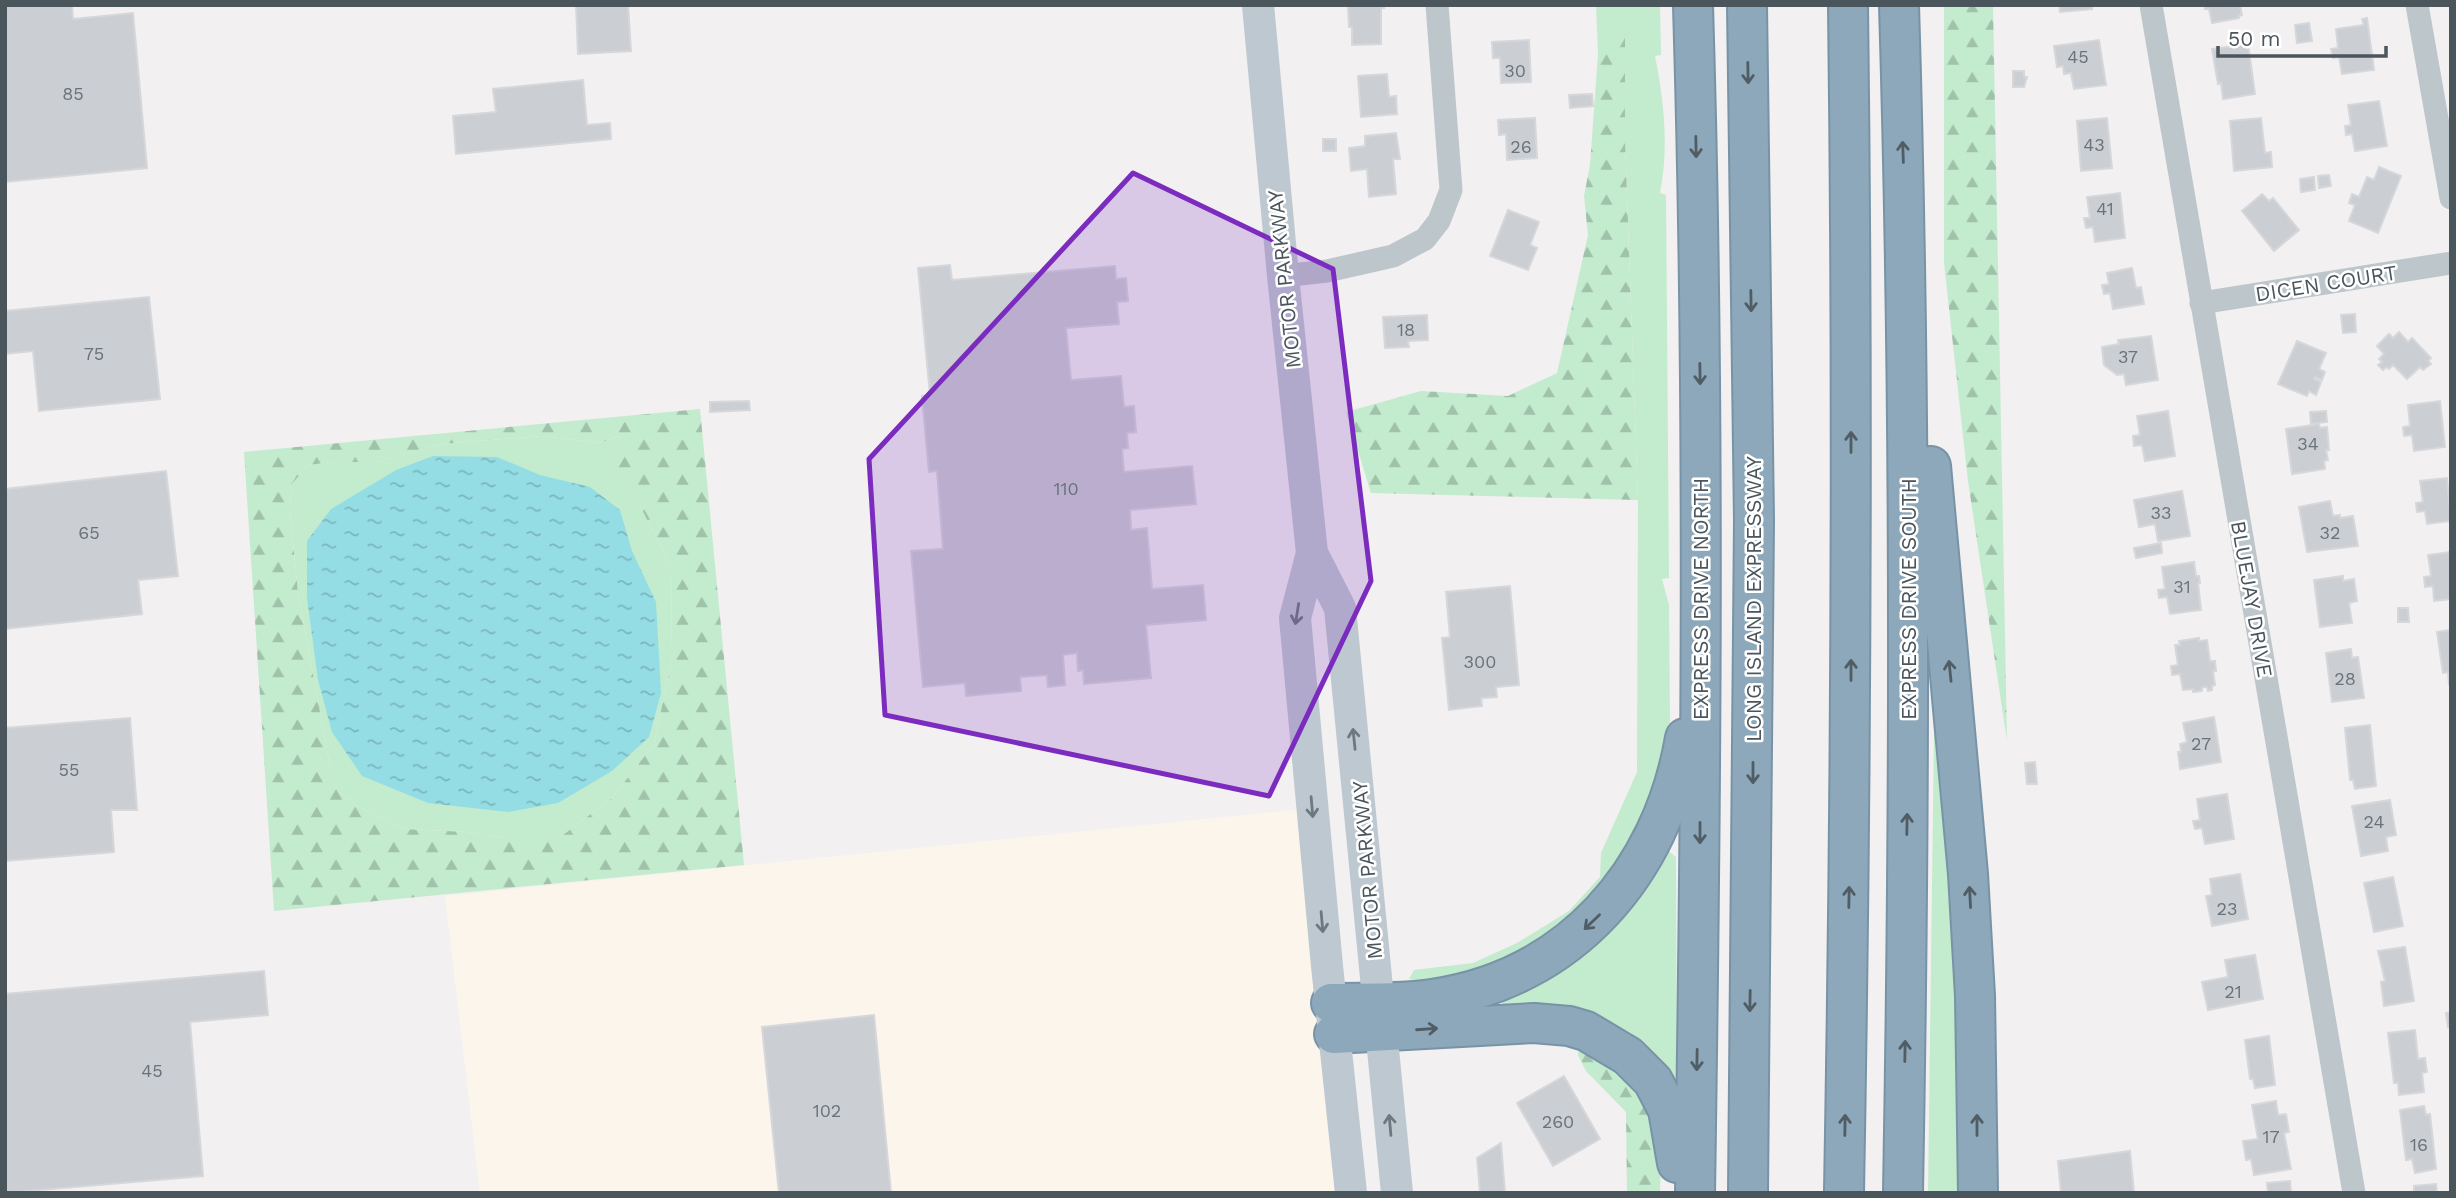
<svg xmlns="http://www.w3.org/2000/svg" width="2456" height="1198" viewBox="0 0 2456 1198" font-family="'Work Sans',sans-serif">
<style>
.commercial{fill:#fbf5ec}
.grass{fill:#c3ebce}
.forest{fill:url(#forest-firs);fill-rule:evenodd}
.water{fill:url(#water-ripples)}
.building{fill:#cbced2;stroke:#d5d7db;stroke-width:2}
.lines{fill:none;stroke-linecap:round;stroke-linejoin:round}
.highway-casing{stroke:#7893a6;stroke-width:42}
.street{stroke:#bdc6cb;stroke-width:23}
.secondary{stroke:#bec8d0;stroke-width:32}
.highway{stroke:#8da8ba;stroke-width:38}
.oneway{stroke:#515d65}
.oneway2{stroke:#6d787f}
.marked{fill:#7b2cbf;fill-opacity:0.2;stroke:#7b2cbf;stroke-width:5;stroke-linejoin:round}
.labels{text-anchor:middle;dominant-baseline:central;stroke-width:5;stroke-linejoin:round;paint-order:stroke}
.number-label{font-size:18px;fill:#6a737a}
.street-label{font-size:21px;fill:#4a555c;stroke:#fff}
</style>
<defs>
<pattern id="forest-firs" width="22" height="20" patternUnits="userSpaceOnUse" patternTransform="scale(1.75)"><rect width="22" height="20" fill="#c3ebce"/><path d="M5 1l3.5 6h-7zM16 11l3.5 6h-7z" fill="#a0c1aa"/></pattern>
<pattern id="water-ripples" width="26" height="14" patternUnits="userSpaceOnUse" patternTransform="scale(1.75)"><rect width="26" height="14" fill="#94dde4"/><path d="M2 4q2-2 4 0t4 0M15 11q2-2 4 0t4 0" fill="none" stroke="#7bb6bc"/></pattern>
</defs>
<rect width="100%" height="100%" fill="#f2f0f0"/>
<polygon class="commercial" points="1301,809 1338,1193 480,1193 445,896"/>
<g class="grass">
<path d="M1596,5H1660L1661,55L1655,56C1664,100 1669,149 1660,193L1666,195L1669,578L1662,579L1669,605L1670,732L1640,838L1581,916L1494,970L1435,983L1409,979L1414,970L1473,963L1517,943L1569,911L1600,877L1601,853L1637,772L1638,500L1625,139V38L1598,54Z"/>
<polygon points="542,436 600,443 619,436 614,475 640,506 671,566 672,658 654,744 612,798 559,838 506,838 467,832 404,829 354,804 338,791 330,766 298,593 290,509 292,484 308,465 333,462 377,462 441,444"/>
<polygon points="1935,654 1949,747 1962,1193 1928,1193"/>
<polygon points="1667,850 1676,857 1677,1083 1654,1055 1631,1033 1589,1013 1508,1008 1497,999"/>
</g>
<g class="forest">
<polygon points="1944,5 1993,5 2007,741 1968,481 1944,263"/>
<polygon points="1625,37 1625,139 1638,500 1371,493 1346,412 1421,391 1508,396 1557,373 1588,235 1584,196 1590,165 1598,54"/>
<path d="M700,409L744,865L274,911L244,452ZM542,436L600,443L619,436L613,475L640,506L671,566L672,658L654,744L612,798L559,838H506L467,832L404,829L354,804L339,792L330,766L298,593L290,509L292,484L308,465L333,462H377L441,444Z"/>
<path d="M1580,1040C1595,1052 1624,1070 1636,1084C1661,1113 1662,1156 1660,1193H1627L1626,1112L1586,1071L1578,1055Z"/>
</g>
<polygon class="water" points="433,456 497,457 540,475 590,487 620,510 632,551 656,602 661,693 649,737 612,771 558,803 508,812 428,803 362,776 332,732 318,680 307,598 307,541 331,509 396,470"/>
<g class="building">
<polygon points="5,5 72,5 73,19 133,13 147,168 5,182"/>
<polygon points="576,5 628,5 631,51 578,54"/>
<polygon points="1348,5 1384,5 1384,8 1381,8 1381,44 1352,45 1352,27 1349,27"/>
<polygon points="2059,5 2092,5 2092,9 2060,12"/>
<polygon points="2205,5 2240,5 2242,15 2239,16 2239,18 2212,23 2209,9 2205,9"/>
<polygon points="2367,18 2374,70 2342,74 2339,57 2333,58 2331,49 2338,48 2336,29 2364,25 2362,19"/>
<polygon points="2309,23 2312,41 2297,43 2295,25"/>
<polygon points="1529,40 1531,82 1501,83 1500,58 1493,58 1492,42"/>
<polygon points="2099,40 2106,85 2074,89 2071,73 2064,74 2063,66 2057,67 2054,46"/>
<polygon points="2248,44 2255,94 2223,99 2221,83 2218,84 2212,49"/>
<polygon points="2013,71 2024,71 2024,77 2027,77 2024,87 2013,87"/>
<polygon points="1387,74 1389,97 1396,96 1397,114 1361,117 1358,76"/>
<polygon points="583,80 587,125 610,123 611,139 456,154 453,116 496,112 493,89"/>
<polygon points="1592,94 1593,106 1570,108 1569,95"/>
<polygon points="2379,101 2387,146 2355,151 2352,134 2346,135 2345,126 2351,125 2348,105"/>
<polygon points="1535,118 1537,158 1507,160 1506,134 1499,135 1498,120"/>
<polygon points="2107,118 2112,168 2081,171 2077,121"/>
<polygon points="2261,118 2265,153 2271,152 2272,167 2234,171 2230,121"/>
<polygon points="1396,133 1400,159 1393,159 1396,194 1369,197 1367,169 1351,171 1349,148 1365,146 1365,136"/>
<rect x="1323" y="139" width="13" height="12"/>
<polygon points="2379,167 2401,176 2378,233 2349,221 2355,205 2349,203 2352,194 2359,197 2367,177 2374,180"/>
<polygon points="2329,175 2331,186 2319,188 2318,176"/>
<polygon points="2314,177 2315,190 2301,192 2300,179"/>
<polygon points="2120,193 2125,238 2095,242 2093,227 2086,228 2084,218 2090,218 2087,197"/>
<polygon points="2262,194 2269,201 2273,198 2299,230 2274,251 2242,211"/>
<polygon points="1508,210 1539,222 1530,245 1537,248 1528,270 1490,256"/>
<polygon points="950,265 952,280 1115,266 1116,279 1126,278 1128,301 1117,302 1119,324 1066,328 1071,380 1121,376 1124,407 1134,406 1136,432 1127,433 1128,448 1122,449 1124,472 1192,466 1196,504 1130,510 1131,530 1147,528 1152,589 1203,585 1206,620 1146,625 1151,678 1084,684 1083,670 1078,671 1077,653 1063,655 1065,685 1048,687 1047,675 1020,677 1021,691 966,696 965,683 923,687 911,551 943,549 937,471 929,472 922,396 930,395 918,268"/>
<polygon points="2132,268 2136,288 2141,287 2144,304 2113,309 2110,293 2104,294 2102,285 2109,284 2107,273"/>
<polygon points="149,297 160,399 39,411 33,351 5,354 5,311"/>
<polygon points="2355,314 2356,332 2343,333 2341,315"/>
<polygon points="1427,315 1428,340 1408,341 1409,347 1385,348 1383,317"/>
<polygon points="2399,332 2408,342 2412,338 2431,358 2428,361 2431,364 2423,370 2420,367 2407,379 2393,365 2389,369 2386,367 2383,370 2378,365 2382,362 2379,359 2384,354 2377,346 2389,334 2393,338"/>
<polygon points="2151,336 2158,380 2126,385 2124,374 2117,375 2104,365 2102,347 2119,344 2118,340"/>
<polygon points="2297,341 2326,353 2319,369 2325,372 2322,380 2315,377 2314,379 2321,382 2316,395 2309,391 2307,396 2278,384"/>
<polygon points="749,401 750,410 710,412 710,402"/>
<polygon points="2440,401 2445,447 2414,451 2412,435 2404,436 2403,427 2410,426 2408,405"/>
<polygon points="2168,411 2175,456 2145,461 2142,445 2134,446 2133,436 2140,435 2137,416"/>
<polygon points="2326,411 2327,422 2311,424 2310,412"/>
<polygon points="2319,424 2320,428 2327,427 2329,450 2326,450 2328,460 2324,461 2325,469 2292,474 2286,429"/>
<polygon points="166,471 178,576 138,580 142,614 5,629 5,489"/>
<polygon points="2447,478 2451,521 2427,524 2425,511 2417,512 2416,503 2423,502 2420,481"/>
<polygon points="2182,491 2190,536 2158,541 2155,524 2139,527 2134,500"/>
<polygon points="2330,501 2333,516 2340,515 2340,518 2353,516 2358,546 2307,552 2299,507"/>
<polygon points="2161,543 2162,553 2136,558 2134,548"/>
<polygon points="2451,552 2451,599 2434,601 2433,586 2425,587 2424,577 2431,576 2428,555"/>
<polygon points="2194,562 2196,576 2199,576 2200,583 2198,583 2201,610 2170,614 2167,597 2159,598 2158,590 2165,589 2162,567"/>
<polygon points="2343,576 2343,581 2354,579 2357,601 2349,603 2352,623 2320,627 2314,580"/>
<polygon points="1510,586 1519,685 1496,687 1497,697 1481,698 1482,706 1449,710 1442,638 1450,637 1446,592"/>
<polygon points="2398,608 2408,608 2409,622 2398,622"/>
<polygon points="2451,630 2451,684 2449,684 2448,672 2443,673 2437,632"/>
<polygon points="2199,638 2199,641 2207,640 2210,661 2215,661 2216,671 2213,671 2215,685 2212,686 2212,690 2208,691 2207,687 2202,687 2202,691 2193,692 2193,689 2183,690 2180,674 2172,675 2171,666 2178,665 2175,645 2180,645 2179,641"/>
<polygon points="2351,649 2352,658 2358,657 2364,698 2332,702 2326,653"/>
<polygon points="2214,717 2221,762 2180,769 2178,752 2181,752 2180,744 2187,742 2183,723"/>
<polygon points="130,718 137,810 111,810 114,852 5,861 5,728"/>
<polygon points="2370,725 2376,786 2355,789 2353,780 2350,780 2345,728"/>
<polygon points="2035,762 2037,784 2027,784 2025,763"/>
<polygon points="2227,794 2234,839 2205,844 2202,828 2195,829 2193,821 2200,820 2197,799"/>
<polygon points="2390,800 2396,835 2386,837 2388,851 2361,856 2352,806"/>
<polygon points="2240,874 2248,919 2212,926 2206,896 2212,895 2210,879"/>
<polygon points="2393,877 2403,926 2374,932 2364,883"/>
<polygon points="2405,947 2414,1001 2384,1006 2381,982 2385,981 2378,951"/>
<polygon points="2255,955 2263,999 2208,1010 2202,982 2228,977 2225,960"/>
<polygon points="264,971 268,1015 190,1022 203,1176 5,1193 5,994"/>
<polygon points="2451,1012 2451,1026 2448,1027 2446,1013"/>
<polygon points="874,1015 891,1193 779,1193 762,1027"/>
<polygon points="2415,1030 2418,1059 2425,1058 2427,1072 2422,1073 2424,1092 2399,1095 2398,1083 2394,1083 2388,1033"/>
<polygon points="2269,1036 2275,1085 2255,1088 2253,1079 2250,1079 2245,1040"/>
<polygon points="1564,1076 1600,1139 1553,1166 1517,1103"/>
<polygon points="2276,1101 2278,1115 2286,1114 2289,1132 2284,1133 2291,1169 2254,1175 2251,1159 2246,1160 2243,1141 2258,1139 2252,1105"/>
<polygon points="2424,1106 2426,1115 2430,1114 2436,1169 2415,1173 2412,1159 2406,1160 2400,1110"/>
<polygon points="1501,1143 1505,1193 1480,1193 1477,1158"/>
<polygon points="2130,1151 2134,1193 2061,1193 2058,1161"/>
<polygon points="2290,1181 2291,1193 2268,1193 2267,1183"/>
<polygon points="2436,1184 2437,1193 2414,1193 2414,1186"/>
</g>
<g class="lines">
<g class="highway-casing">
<g id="highway">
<path d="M1693,5C1705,401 1701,797 1695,1193"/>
<polyline points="1747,5 1754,520 1748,1193"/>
<path d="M1899,5C1911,401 1910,797 1903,1193"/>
<polyline points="1931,466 1968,874 1975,996 1978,1193"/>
<path d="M1331,1003C1364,1002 1399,1004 1432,999C1570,979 1662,873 1685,738"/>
<polyline points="1334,1034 1534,1023 1569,1026 1586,1031 1628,1056 1653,1081 1668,1110 1677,1163"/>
<path d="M1844,1193C1851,797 1853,401 1848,5"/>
</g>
</g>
<g class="street">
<polyline points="2151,5 2354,1193"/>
<polyline points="2417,5 2451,198"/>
<polyline points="1283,276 1327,271 1393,256 1425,239 1439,221 1451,190 1437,5"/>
<polyline points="2201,303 2451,263"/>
</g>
<g class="secondary">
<polyline points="1258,5 1283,276 1312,553 1340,608 1397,1193"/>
<polyline points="1312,553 1295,618 1327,966 1351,1193"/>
</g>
<use href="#highway" class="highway"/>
</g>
<defs><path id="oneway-shaft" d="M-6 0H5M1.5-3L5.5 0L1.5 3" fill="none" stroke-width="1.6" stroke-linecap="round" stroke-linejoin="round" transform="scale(1.75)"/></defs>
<g class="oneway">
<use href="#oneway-shaft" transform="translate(1748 73) rotate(89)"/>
<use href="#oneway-shaft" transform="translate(1696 147) rotate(89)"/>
<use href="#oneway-shaft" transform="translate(1903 152) rotate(-92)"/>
<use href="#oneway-shaft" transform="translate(1751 301) rotate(89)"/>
<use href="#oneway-shaft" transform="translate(1700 374) rotate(89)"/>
<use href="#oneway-shaft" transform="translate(1851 442) rotate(-90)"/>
<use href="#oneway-shaft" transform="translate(1851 670) rotate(-90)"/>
<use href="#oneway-shaft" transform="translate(1950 671) rotate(-96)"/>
<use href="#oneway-shaft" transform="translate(1753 773) rotate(90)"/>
<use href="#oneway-shaft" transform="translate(1907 824) rotate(-89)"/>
<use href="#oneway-shaft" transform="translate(1700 833) rotate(90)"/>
<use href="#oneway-shaft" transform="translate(1849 897) rotate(-89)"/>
<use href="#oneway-shaft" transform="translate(1970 897) rotate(-93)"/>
<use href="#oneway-shaft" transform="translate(1592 922) rotate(136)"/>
<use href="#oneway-shaft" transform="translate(1750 1001) rotate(91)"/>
<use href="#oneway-shaft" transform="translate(1427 1029) rotate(-4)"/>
<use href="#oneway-shaft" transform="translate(1905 1051) rotate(-89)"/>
<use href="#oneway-shaft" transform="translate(1697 1060) rotate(91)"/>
<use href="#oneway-shaft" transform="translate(1845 1125) rotate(-89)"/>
<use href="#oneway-shaft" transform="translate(1977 1125) rotate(-90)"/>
</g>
<g class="oneway2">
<use href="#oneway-shaft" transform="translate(1297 614) rotate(99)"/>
<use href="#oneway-shaft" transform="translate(1354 739) rotate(-96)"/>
<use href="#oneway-shaft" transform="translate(1312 807) rotate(85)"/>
<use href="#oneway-shaft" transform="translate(1322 922) rotate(85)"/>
<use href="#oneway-shaft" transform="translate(1390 1125) rotate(-95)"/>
</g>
<path class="marked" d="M1133,173L1333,269L1371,581L1269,796L885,715L869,459Z"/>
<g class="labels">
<g class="number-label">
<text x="2078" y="56">45</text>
<text x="1515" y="70">30</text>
<text x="73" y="93">85</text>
<text x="2094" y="144">43</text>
<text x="1521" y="146">26</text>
<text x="2105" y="208">41</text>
<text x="1406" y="329">18</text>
<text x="94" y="353">75</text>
<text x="2128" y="356">37</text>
<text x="2308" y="443">34</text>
<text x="1066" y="488">110</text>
<text x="2161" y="512">33</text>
<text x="89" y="532">65</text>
<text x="2330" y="532">32</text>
<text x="2182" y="586">31</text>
<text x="1480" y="661">300</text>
<text x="2345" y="678">28</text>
<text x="2201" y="743">27</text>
<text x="69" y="769">55</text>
<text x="2374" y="821">24</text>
<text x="2227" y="908">23</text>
<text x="2233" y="991">21</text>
<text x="152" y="1070">45</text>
<text x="827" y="1110">102</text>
<text x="1558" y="1121">260</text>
<text x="2271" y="1136">17</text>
<text x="2419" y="1144">16</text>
</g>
<g class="street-label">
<text transform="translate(1284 279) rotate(-96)">MOTOR PARKWAY</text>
<text transform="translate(2326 283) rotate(-9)">DICEN COURT</text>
<text transform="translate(1700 599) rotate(-90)">EXPRESS DRIVE NORTH</text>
<text transform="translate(1753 599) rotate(-90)">LONG ISLAND EXPRESSWAY</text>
<text transform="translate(1908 599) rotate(-90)">EXPRESS DRIVE SOUTH</text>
<text transform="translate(2252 599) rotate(80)">BLUEJAY DRIVE</text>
<text transform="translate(1367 870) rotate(-95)">MOTOR PARKWAY</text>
</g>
</g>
<rect width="2456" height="1198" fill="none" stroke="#4a555c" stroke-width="14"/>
<path d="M2218 46v10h168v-10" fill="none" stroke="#4a555c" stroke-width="3.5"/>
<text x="2228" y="46" font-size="21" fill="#4a555c" stroke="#ffffff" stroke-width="5" paint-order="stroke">50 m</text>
</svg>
